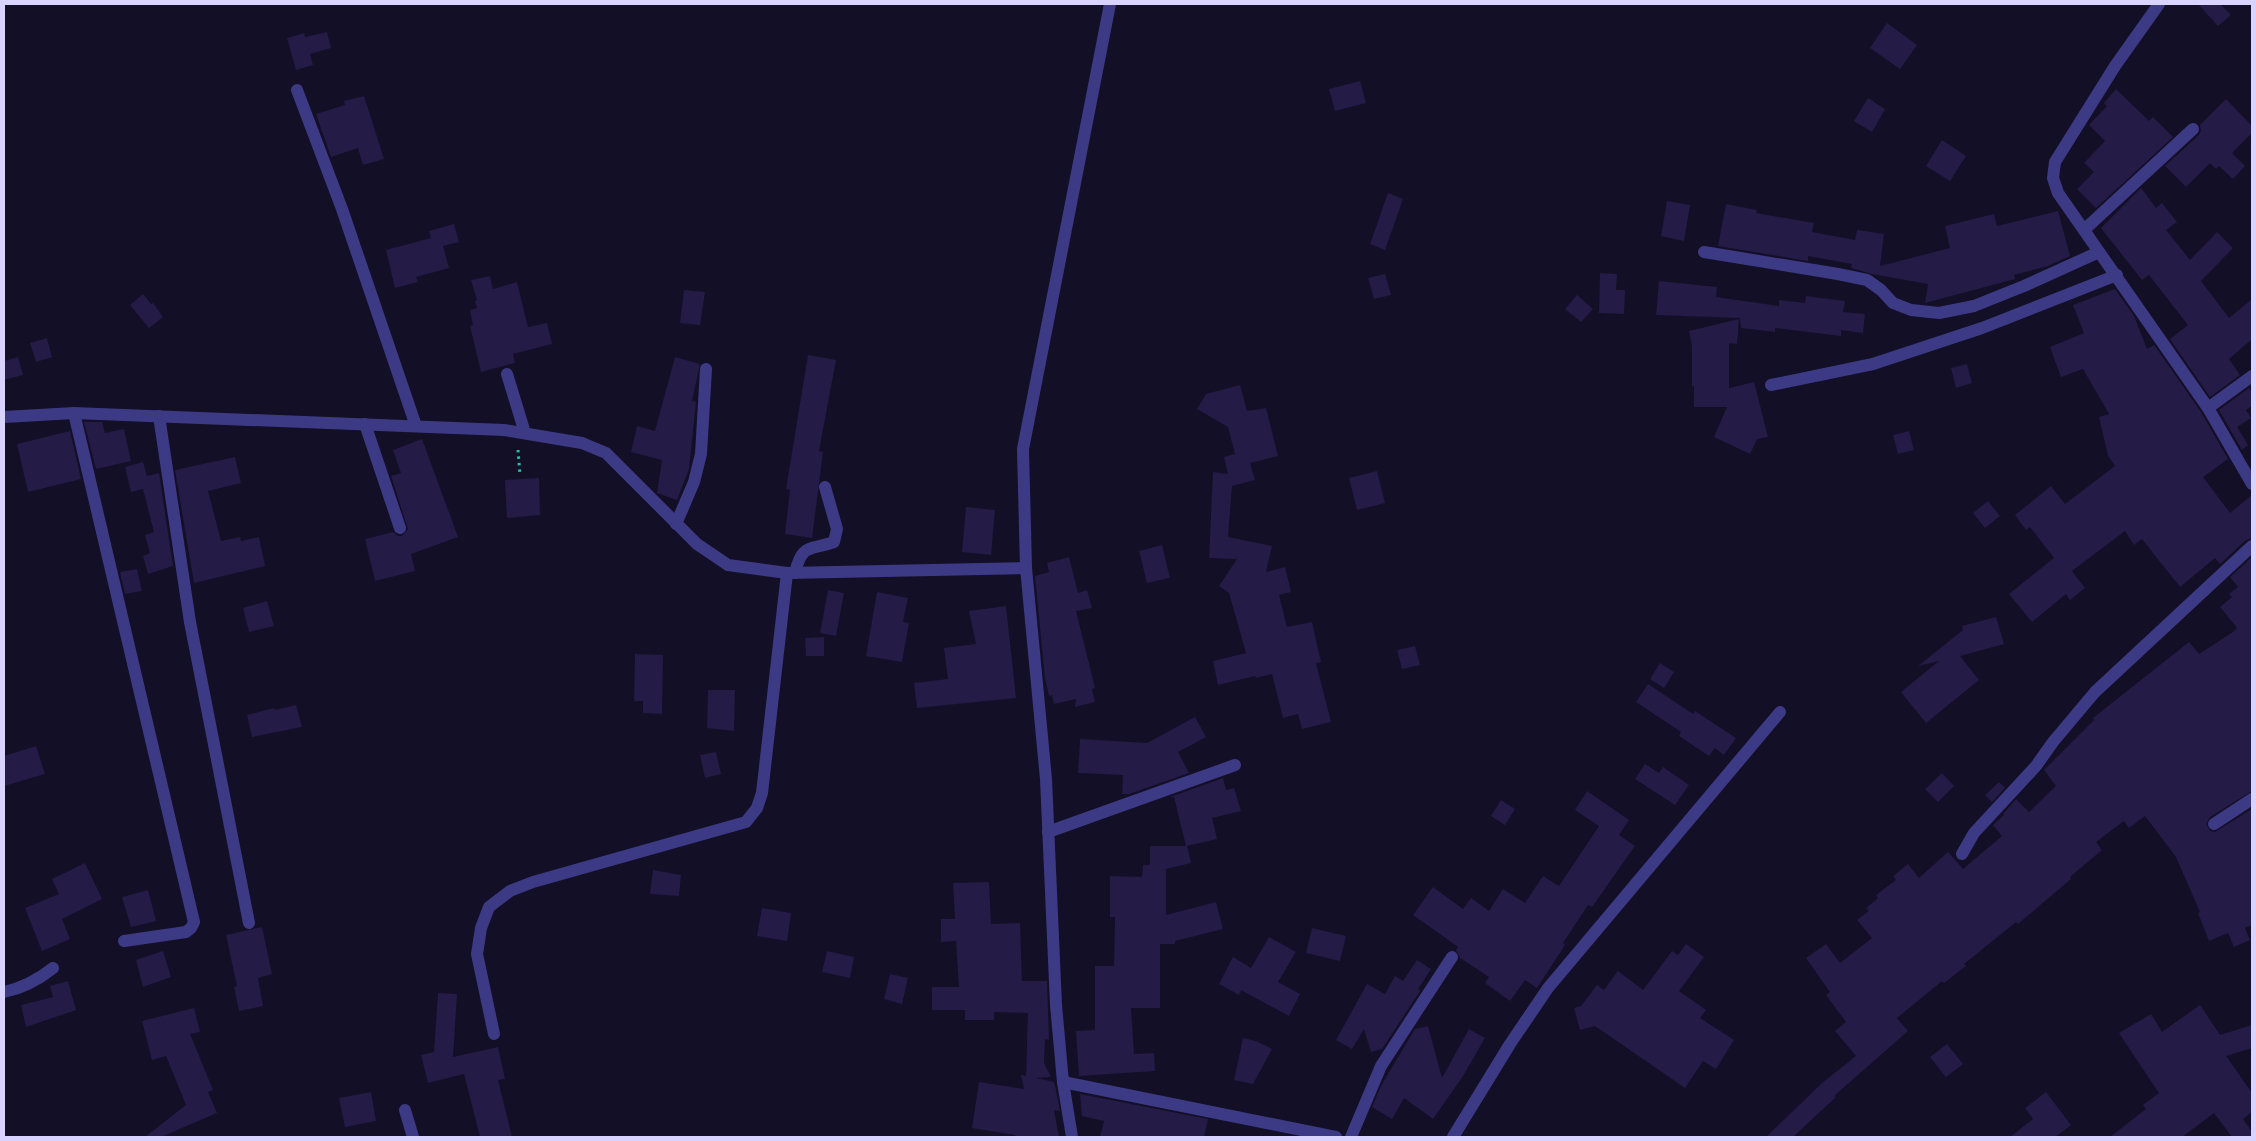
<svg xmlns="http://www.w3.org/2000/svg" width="2256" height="1141" viewBox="0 0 2256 1141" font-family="Figtree,sans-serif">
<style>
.building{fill:#241b47}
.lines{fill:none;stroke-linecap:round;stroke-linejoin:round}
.path{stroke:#2fb8b0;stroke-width:3;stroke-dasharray:2.5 4;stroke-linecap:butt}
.minor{stroke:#3d3a85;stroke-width:12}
</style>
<rect width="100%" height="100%" fill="#130f26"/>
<g class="building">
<polygon points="2198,4 2220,4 2231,15 2218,26"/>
<polygon points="1887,23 1917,45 1900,69 1870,48"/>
<polygon points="327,32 331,48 310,54 313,65 296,70 287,38 304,33 305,37"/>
<polygon points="1360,81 1366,103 1335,111 1329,89"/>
<polygon points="2116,89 2149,121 2153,117 2173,137 2096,208 2077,189 2094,172 2084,163 2105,141 2089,125 2107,106 2104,103"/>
<polygon points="364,96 384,159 363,165 358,148 331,157 316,114 345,105 344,101"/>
<polygon points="1868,98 1885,109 1872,132 1854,121"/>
<polygon points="2226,99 2252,126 2252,133 2232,153 2245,166 2233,179 2219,166 2216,169 2210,163 2186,187 2165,166 2199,135 2201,131 2200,125"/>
<polygon points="1942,140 1966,156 1950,181 1926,166"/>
<polygon points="2141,188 2156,208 2162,203 2177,222 2166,230 2190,260 2217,232 2233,248 2201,281 2229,318 2252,299 2252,339 2229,359 2240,375 2210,397 2170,339 2188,325 2149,275 2142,280 2101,228"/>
<polygon points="1388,193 1403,199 1385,250 1370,244"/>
<polygon points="1667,201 1690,205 1684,241 1661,236"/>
<polygon points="1726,204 1757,210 1756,213 1814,223 1812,232 1855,240 1857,230 1884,234 1880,266 1950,248 1945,226 1994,214 1997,226 2058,211 2070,256 2048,266 2014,275 2015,279 1925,303 1928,284 1872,274 1851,268 1852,264 1808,256 1808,261 1718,246"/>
<polygon points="454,224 459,242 443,246 449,268 416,277 418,282 395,288 386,250 431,238 429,231"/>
<polygon points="1600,273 1617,274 1616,290 1625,290 1624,314 1599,313"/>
<polygon points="1385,274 1391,295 1374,299 1368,278"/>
<polygon points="490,276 493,289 517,282 528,327 547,323 552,344 513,354 515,363 481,372 470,326 473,325 470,310 477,308 475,301 477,300 471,280"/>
<polygon points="1659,281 1717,287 1716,297 1779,306 1779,300 1805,303 1806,296 1845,301 1843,312 1865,314 1863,333 1841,330 1841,336 1775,328 1775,332 1741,328 1740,318 1656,315"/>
<polygon points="2115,289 2134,316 2147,349 2154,345 2157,349 2201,412 2228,459 2203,477 2230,513 2252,495 2252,538 2246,540 2220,564 2215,558 2180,587 2142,539 2134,545 2125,531 2072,571 2085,588 2070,600 2066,594 2032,622 2009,594 2054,558 2030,527 2026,530 2015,515 2051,486 2065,504 2115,466 2108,456 2099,417 2109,414 2083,369 2061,377 2050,347 2084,333 2073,305"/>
<polygon points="684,290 705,292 700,325 680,323"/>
<polygon points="143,294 151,304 153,303 163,317 149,328 130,305"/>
<polygon points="1577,295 1593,309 1581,322 1565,309"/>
<polygon points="1739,319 1737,344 1729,343 1729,388 1754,382 1768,437 1757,439 1750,454 1714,437 1727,407 1694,407 1694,386 1692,386 1692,347 1689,331"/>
<polygon points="47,338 52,357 36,362 30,343"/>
<polygon points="808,355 836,360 819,451 823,452 812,538 785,534 790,490 786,489"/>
<polygon points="18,357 23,375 4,380 4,361"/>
<polygon points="675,357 700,364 692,401 696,402 689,469 677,500 657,493 662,460 631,452 637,426 655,431"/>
<polygon points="1967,364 1972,383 1956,388 1951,368"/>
<polygon points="1240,385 1247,411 1266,408 1278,456 1250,463 1255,480 1232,486 1228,537 1272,546 1266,572 1285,567 1291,592 1279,595 1287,627 1312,622 1321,662 1316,663 1331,722 1302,729 1298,714 1283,718 1272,674 1256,678 1255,676 1218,685 1213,661 1246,653 1229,593 1219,586 1237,559 1209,558 1213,472 1228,474 1224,457 1235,454 1228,427 1197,409 1206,394"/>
<polygon points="2249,388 2252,393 2252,406 2246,410 2251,418 2237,427 2248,445 2242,450 2219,410"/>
<polygon points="84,422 102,422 105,433 124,429 131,461 96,469"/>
<polygon points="70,431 81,479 28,492 17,444"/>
<polygon points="1909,431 1914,450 1898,454 1893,435"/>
<polygon points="422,439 458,537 411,554 415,571 375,581 365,539 393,532 398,536 402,536 408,529 391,476 401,473 393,450"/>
<polygon points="235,457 241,483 208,491 221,541 240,537 241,541 259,537 265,566 194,583 175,470"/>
<polygon points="143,462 147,476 159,473 173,566 148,574 143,556 150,553 145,535 154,532 143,489 131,492 125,467"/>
<polygon points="1377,471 1385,503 1357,510 1349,478"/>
<polygon points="539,478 540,515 507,518 505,480"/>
<polygon points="1988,501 2000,516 1985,528 1973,513"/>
<polygon points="966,507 995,510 991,555 962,552"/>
<polygon points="1162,545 1170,578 1147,583 1139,551"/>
<polygon points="1069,557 1078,593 1087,590 1092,608 1076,611 1095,688 1092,689 1095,702 1075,707 1076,699 1054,704 1052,695 1049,696 1045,678 1035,576 1049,572 1047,563"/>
<polygon points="2252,557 2252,791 2210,817 2206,824 2210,831 2215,832 2252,809 2252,925 2245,928 2250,940 2234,947 2228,933 2209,941 2198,913 2200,912 2176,857 2145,816 2129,828 2124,821 2096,842 2102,850 2070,877 2071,879 2018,924 2016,922 1964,964 1966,966 1944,983 1942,981 1897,1018 1908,1031 1834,1096 1836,1097 1793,1137 1766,1137 1822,1083 1856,1056 1835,1031 1846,1022 1826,995 1830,992 1806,958 1826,944 1840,963 1872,938 1857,920 1869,911 1866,908 1878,898 1876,895 1896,880 1893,876 1908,864 1919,878 1948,852 1963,869 2002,836 1993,825 2004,815 2003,814 2016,799 2029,812 2056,786 2044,770 2094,720 2093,718 2189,642 2199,654 2233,632 2237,628 2220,607 2232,597 2229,594 2238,587 2230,577"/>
<polygon points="137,569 142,591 125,594 120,572"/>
<polygon points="828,590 844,593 836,636 820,633"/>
<polygon points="877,592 908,598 903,622 909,623 902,662 866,656"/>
<polygon points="267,601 274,626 249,632 243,608"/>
<polygon points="1006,606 1016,698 917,708 914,683 948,679 944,648 976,644 969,611"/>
<polygon points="1996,617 2004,644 1960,656 1979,680 1926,723 1901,692 1939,661 1918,666 1963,630 1962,626"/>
<polygon points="824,637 824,656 806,656 805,638"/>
<polygon points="1415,646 1420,665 1402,669 1397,650"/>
<polygon points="635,654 663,655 662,714 643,713 643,701 634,701"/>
<polygon points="1660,663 1674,672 1664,688 1650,679"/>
<polygon points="1648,684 1693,714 1695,711 1736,738 1724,755 1715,748 1709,756 1679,736 1681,732 1636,702"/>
<polygon points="708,690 735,690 734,731 707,728"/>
<polygon points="296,705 302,727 252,737 247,715 274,708 275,710"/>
<polygon points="1195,717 1206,737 1178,752 1189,773 1129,794 1122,794 1123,775 1078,773 1080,739 1147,743"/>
<polygon points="36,746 45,774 4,786 4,756"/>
<polygon points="716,752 721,774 705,778 700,755"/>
<polygon points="1645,764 1659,773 1663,767 1689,785 1675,805 1635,779"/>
<polygon points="1942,773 1954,786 1938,802 1925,789"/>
<polygon points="1223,778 1226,790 1234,788 1241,811 1212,818 1217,839 1187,846 1191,863 1166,869 1166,915 1216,902 1223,929 1175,941 1175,944 1160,944 1160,1008 1131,1008 1134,1054 1154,1053 1155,1071 1079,1076 1076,1031 1095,1030 1095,966 1114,966 1115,917 1110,917 1110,876 1142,877 1143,865 1150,865 1150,846 1186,846 1174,797 1170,797"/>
<polygon points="1999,782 2005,788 1992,802 1985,795"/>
<polygon points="1587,791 1629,820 1619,835 1635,846 1592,907 1588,905 1563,943 1565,945 1537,988 1525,980 1510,1001 1485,983 1489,977 1460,958 1456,950 1458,947 1413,915 1433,887 1463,909 1471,898 1489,911 1503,889 1525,903 1543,876 1559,886 1599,826 1575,810"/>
<polygon points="1501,800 1515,809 1505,825 1491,816"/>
<polygon points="85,863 102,899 62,919 70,939 42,951 25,908 59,894 52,879"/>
<polygon points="653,870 681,875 679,896 650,894"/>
<polygon points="989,882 991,924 1020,923 1022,981 1047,981 1049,1040 1045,1039 1044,1063 1051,1077 1036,1078 1054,1082 1055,1085 1060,1111 1054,1110 1059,1137 1016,1137 1015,1135 972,1128 979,1082 1024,1089 1021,1075 1026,1076 1028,1013 994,1012 994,1020 965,1020 965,1010 932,1010 932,987 959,987 956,941 941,942 941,919 955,919 953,883"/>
<polygon points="148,890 156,921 131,927 122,897"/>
<polygon points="762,908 791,913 787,941 757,936"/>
<polygon points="262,927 272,974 258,978 263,1006 239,1011 234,987 237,986 226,935"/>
<polygon points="1312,928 1346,936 1340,961 1306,953"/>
<polygon points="1269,937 1296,952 1278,982 1300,994 1289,1016 1241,990 1239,995 1219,984 1233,957 1251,968"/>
<polygon points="1686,944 1704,957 1679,991 1706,1010 1700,1018 1734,1040 1716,1069 1703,1061 1685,1088 1595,1026 1580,1030 1574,1008 1581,1006 1597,985 1604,990 1618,971 1643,990 1672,951 1678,955"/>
<polygon points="163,951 171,977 143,987 136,960"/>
<polygon points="827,951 854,957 850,978 822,972"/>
<polygon points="1417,960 1431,969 1418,989 1420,991 1382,1049 1371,1052 1364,1029 1352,1049 1336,1040 1367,984 1385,994 1395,976 1403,981"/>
<polygon points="890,974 908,978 902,1004 884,999"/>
<polygon points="68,981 76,1010 26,1027 21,1005 53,997 50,986"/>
<polygon points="438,993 457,994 453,1057 498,1047 505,1079 498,1080 512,1137 480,1137 464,1074 428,1083 421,1055 434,1052"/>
<polygon points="2200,1005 2220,1035 2252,1025 2252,1048 2226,1056 2252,1093 2252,1112 2243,1119 2252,1132 2252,1137 2232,1137 2214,1113 2182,1137 2110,1137 2146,1109 2143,1105 2159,1093 2119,1033 2151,1014 2162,1032"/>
<polygon points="194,1008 200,1032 190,1034 213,1090 208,1092 217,1113 161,1137 145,1137 186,1105 166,1056 152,1060 142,1021"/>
<polygon points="1428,1026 1442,1078 1469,1029 1485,1038 1463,1076 1433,1119 1404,1098 1392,1119 1372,1107 1382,1084 1415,1029"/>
<polygon points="1243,1038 1256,1041 1272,1049 1253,1084 1234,1080"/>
<polygon points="1947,1044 1963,1064 1946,1077 1930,1057"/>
<polygon points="371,1092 376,1121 345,1127 339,1098"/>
<polygon points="2046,1092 2071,1125 2055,1137 2010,1137 2033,1119 2025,1108"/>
<polygon points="1080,1094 1208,1119 1204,1137 1100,1137 1104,1121 1082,1116"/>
</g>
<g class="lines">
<polyline class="path" points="518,450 520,475"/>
<g class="minor">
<polyline points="2159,4 2115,66 2055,162 2053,178 2058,193 2208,408 2252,484"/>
<polyline points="297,90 342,209 416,426"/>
<polyline points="2084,230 2193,129"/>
<polyline points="1704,252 1838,274 1867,280 1881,290 1893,303 1911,310 1939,313 1974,306 2024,286 2099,252"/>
<polyline points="507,374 525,433"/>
<polyline points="1771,385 1873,364 1982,328 2117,275"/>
<polyline points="2208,408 2252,376"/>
<polyline points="74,413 194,922 191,928 186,932 124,941"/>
<polyline points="159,416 190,622 249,923"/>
<polyline points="4,417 74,413 504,430 582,443 606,453 697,544 728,565 787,573 1026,568"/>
<polyline points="365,424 400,528"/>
<polyline points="676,524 694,482 701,454 706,369"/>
<path d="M795,573C802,543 809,551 834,542L837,529L825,487"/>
<polyline points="2214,824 2252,799"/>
<polyline points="1048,832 1235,765"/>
<polyline points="1962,854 1974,833 2036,766 2053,742 2095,692 2252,546"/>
<path d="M4,992C23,988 38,980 53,968"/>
<polyline points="494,1034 477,954 481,928 489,907 510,891 533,882 746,822 757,808 762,793 787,573"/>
<polyline points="1063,1082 1336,1137"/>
<polyline points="405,1110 413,1137"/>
<polyline points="1072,1137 1063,1082 1056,1005 1046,779 1026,568 1023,449 1110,4"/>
<polyline points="1351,1137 1381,1066 1452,957"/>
<polyline points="1453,1137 1510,1044 1548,988 1780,712"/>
</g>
</g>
<rect width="2256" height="1141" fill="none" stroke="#d9d4ff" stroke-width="10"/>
</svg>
